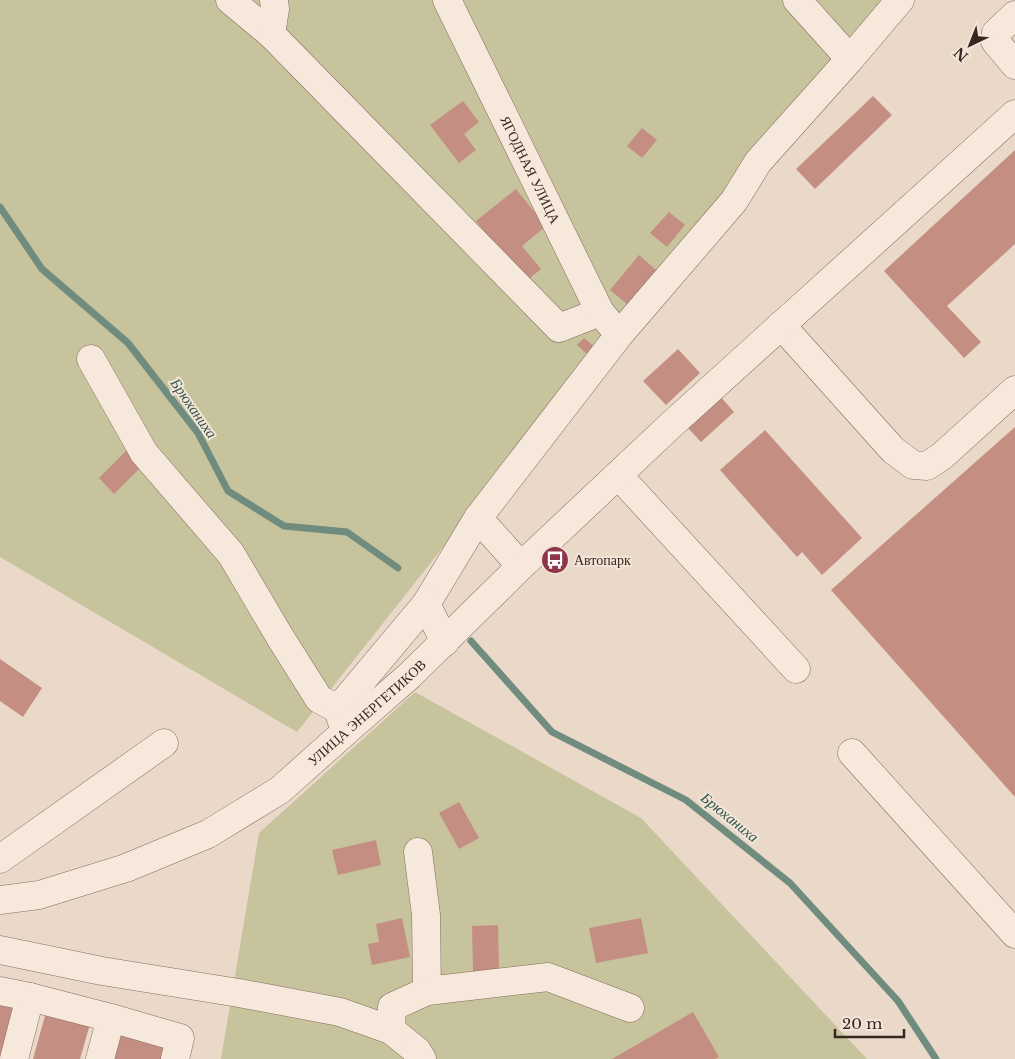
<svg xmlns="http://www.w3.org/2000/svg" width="1015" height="1059" viewBox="0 0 1015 1059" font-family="'Libre Baskerville',serif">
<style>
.green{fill:#c7c39d}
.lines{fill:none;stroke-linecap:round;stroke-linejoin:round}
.stream{stroke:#708c7f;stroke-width:7}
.building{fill:#c48f82}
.minor-casing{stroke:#856b5f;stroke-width:29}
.minor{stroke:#f6e8db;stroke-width:28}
.labels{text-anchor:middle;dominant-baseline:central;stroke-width:4;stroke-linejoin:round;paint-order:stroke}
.street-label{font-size:14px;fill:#372721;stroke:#f2e5d7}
.poi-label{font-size:14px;fill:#372721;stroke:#f2e5d7;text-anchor:start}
.water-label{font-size:15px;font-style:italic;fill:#32554b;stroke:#f2e5d7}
</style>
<rect width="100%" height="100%" fill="#ead9c9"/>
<g class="green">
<polygon points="0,0 887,0 625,317 297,732 0,557"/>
<polygon points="415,692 641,818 867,1059 221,1059 259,833"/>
</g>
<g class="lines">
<g class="stream">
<polyline points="0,207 42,269 128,343 198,433 228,491 284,526 347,532 398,568"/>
<polyline points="471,641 552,732 686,800 790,883 898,1001 936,1059"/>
</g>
</g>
<g class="building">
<polygon points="873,96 892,115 815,189 796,169"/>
<polygon points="463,101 479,122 464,134 476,150 459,163 430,125"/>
<polygon points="642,128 657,140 642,158 627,146"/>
<polygon points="1015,150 1015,244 947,306 981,342 964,358 884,271"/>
<polygon points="516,189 546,226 522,246 541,269 525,282 476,221"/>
<polygon points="669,212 685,225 667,247 650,233"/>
<polygon points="639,255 656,270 628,305 610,290"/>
<polygon points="584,338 594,346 587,354 577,345"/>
<polygon points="678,349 700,373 666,405 643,381"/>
<polygon points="720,396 734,412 701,442 686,426"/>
<polygon points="1015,427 1015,797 831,590"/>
<polygon points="765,430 862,538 822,575 802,552 797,557 720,470"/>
<polygon points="134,443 145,463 114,494 99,478"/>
<polygon points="0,659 42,688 23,717 0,701"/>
<polygon points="459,802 479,838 459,849 439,813"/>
<polygon points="376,840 381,865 338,875 332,850"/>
<polygon points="402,918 410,957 372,965 368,944 379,942 376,924"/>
<polygon points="641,918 648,953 596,963 589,928"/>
<polygon points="498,925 499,971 473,971 472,926"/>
<polygon points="0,1004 14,1008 1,1059 0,1059"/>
<polygon points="46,1012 90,1024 80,1059 33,1059"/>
<polygon points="693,1012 719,1057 715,1059 612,1059"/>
<polygon points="119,1030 167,1043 162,1059 112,1059"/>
</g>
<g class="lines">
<g class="minor-casing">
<g id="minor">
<polyline points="230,0 271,34 559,328 600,312"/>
<path id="s1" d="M447,0L600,312L612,326"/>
<polyline points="797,0 850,59"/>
<polyline points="1015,15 996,33 995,41 1015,65"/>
<polyline points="271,34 275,9 274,0"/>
<polyline points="781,325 893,450 913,465 927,466 942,456 1015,390"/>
<polyline points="91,359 144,453 231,554 280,637 319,699 338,709 345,732"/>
<polyline points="618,475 796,669"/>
<polyline points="478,518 521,566"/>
<polyline points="445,642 426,604 478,518 619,335 734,201 758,162 850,59 900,0"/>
<polyline points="338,709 426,604"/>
<polyline points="852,753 1015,934"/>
<polyline points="418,852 426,915 427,991"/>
<polyline points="0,859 164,743"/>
<path id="s2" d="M0,900L39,895L126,868L208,834L280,790L345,732L409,676L521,566L671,425L1015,114"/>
<polyline points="0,950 102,971 239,993 340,1012 391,1030 417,1051 422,1059"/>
<polyline points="0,991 30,997 14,1059"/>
<polyline points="30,997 111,1018 100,1059"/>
<polyline points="111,1018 180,1038 175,1059"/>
<polyline points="391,1030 392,1007 427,991 548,977 630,1008"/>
</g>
</g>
<use href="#minor" class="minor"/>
</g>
<defs>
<g id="bus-disc" transform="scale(1.4375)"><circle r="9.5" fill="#8d3549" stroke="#f2e5d7"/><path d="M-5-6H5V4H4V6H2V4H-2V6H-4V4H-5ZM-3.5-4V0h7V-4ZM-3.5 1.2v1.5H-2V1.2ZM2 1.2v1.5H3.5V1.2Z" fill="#fff"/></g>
</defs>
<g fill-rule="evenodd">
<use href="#bus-disc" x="555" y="560"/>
</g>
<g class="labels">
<g class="street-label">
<text stroke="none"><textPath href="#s1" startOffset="189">ЯГОДНАЯ УЛИЦА</textPath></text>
<text stroke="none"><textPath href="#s2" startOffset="420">УЛИЦА ЭНЕРГЕТИКОВ</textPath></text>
</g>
<g class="poi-label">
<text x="574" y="560">Автопарк</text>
</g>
<g class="water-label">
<text transform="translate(194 408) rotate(55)">Брюханиха</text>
<text transform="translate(730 817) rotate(39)">Брюханиха</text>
</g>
</g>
<g transform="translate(970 45) rotate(223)" stroke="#f2e5d7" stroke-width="4" paint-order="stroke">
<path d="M0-4L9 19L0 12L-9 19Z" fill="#372721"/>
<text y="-8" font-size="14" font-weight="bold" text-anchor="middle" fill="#372721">N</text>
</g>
<path d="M835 1029v8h69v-8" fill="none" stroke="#372721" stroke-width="2.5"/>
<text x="842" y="1029" font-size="15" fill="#372721" stroke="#f2e5d7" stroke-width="4" paint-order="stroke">20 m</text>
</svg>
